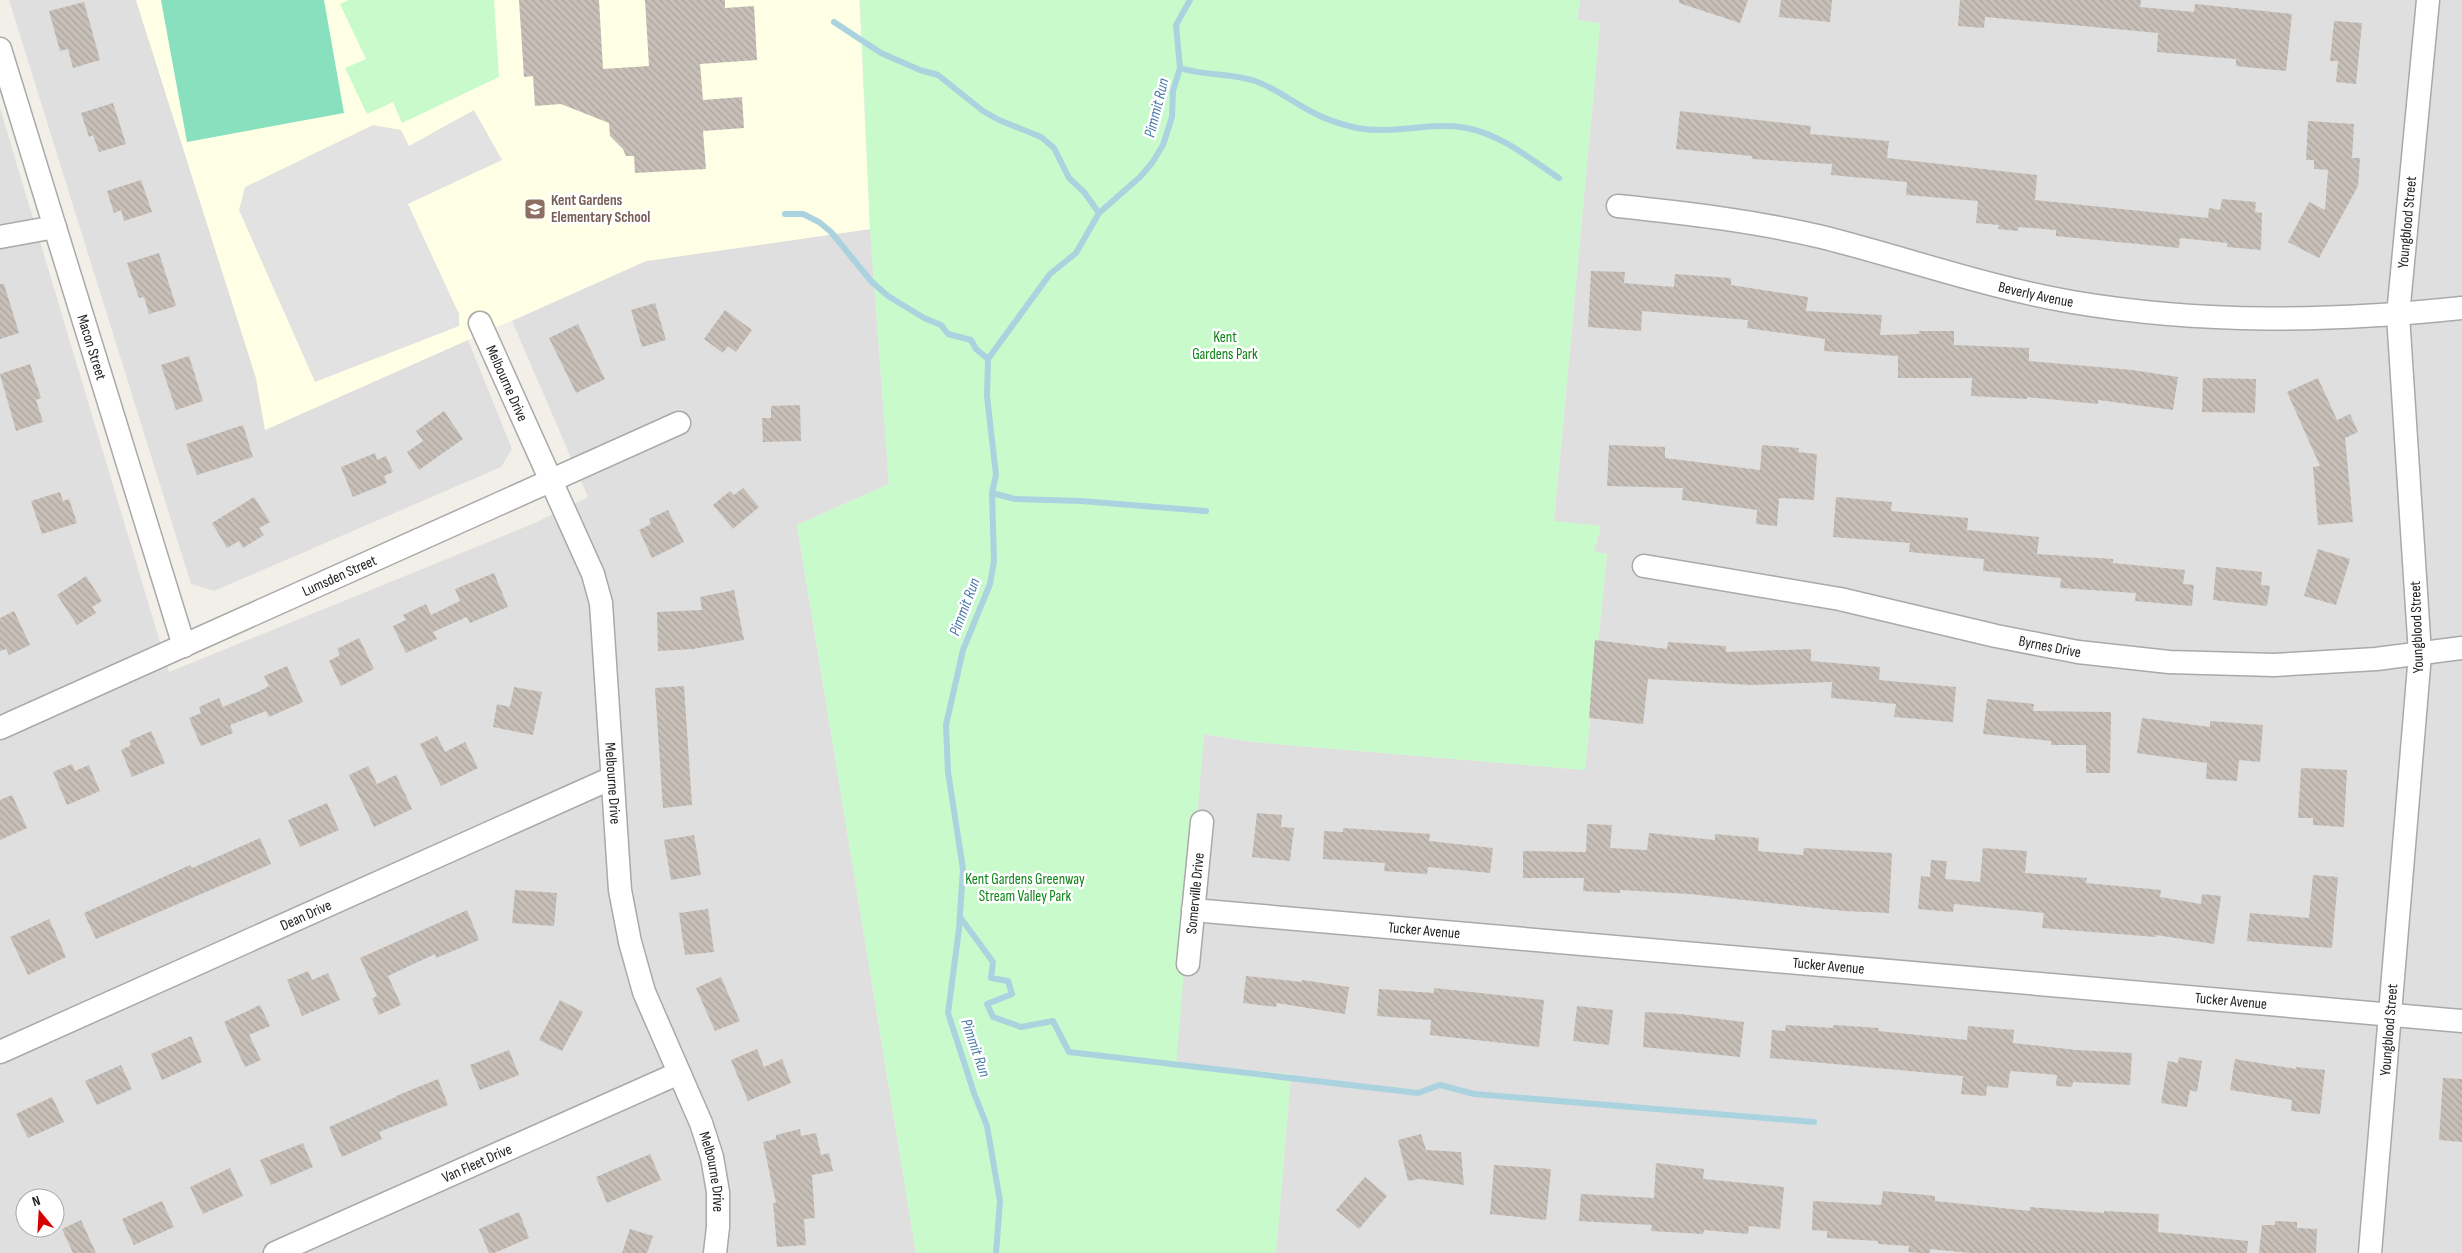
<svg xmlns="http://www.w3.org/2000/svg" width="2462" height="1253" viewBox="0 0 2462 1253" font-family="'Sofia Sans Condensed',sans-serif">
<style>
.residential{fill:#e0dfdf;fill-rule:evenodd}
.education{fill:#ffffe5}
.park{fill:#c8facc}
.pitch{fill:#88e0be}
.parking{fill:#e2e2e2}
.lines{fill:none;stroke-linecap:round;stroke-linejoin:round}
.stream{stroke:#aad3df;stroke-width:6}
.building{fill:url(#building-back-hatch)}
.minor-casing{stroke:#a9a9a9;stroke-width:25}
.minor{stroke:#fff;stroke-width:22}
.labels{text-anchor:middle;dominant-baseline:central;stroke-width:5;stroke-linejoin:round;paint-order:stroke}
.education-label{font-size:15px;font-weight:bold;fill:#785e54;stroke:#fff;text-anchor:start}
.street-label{font-size:15px;fill:#222;stroke:#fff}
.park-label{font-size:15px;fill:#0c8416;stroke:#fff}
.water-label{font-size:16px;font-style:italic;fill:#4a7aab;stroke:#fff}
</style>
<defs>
<pattern id="building-back-hatch" width="6" height="6" patternUnits="userSpaceOnUse" patternTransform="scale(1.25)"><rect width="6" height="6" fill="#c7bfb8"/><path d="M-1 5l2 2M0 0l6 6M5-1l2 2" fill="none" stroke="#aba49e"/></pattern>
</defs>
<rect width="100%" height="100%" fill="#f2efe9"/>
<g class="residential">
<polygon points="9,0 136,0 256,378 265,430 468,340 512,449 501,467 214,591 191,584"/>
<polygon points="1580,0 2462,0 2462,1253 1276,1253 1291,1074 1225,1068 1175,1067 1204,734 1253,742 1585,770 1607,554 1594,552 1601,526 1554,522 1600,24 1577,20"/>
<path d="M0,108L169,672L535,523L588,497L512,321L646,261L870,229L889,484L797,525L916,1253H0ZM25,1198H55V1228H25Z"/>
</g>
<polygon class="education" points="136,0 859,0 870,229 646,261 265,430 256,378"/>
<g class="park">
<polygon points="349,0 494,0 499,77 402,123 393,102 367,114 345,68 366,59 340,4"/>
<polygon points="860,0 1580,0 1577,20 1600,23 1554,521 1601,526 1594,552 1607,554 1585,770 1253,742 1204,734 1176,1066 1291,1074 1276,1253 916,1253 797,525 889,484 870,229"/>
</g>
<polygon class="pitch" points="161,0 324,0 344,113 187,142"/>
<polygon class="parking" points="474,110 502,160 408,204 459,314 459,326 315,382 239,210 245,187 373,125 401,130 409,146"/>
<g class="lines">
<g class="stream">
<polyline points="834,22 881,53 920,70 938,75 983,111 999,120 1041,137 1054,148 1069,178 1084,192 1099,213"/>
<path d="M1180,68C1205,76 1232,73 1255,81C1278,89 1296,105 1318,115C1330,121 1344,125 1357,128C1394,135 1432,121 1467,128C1502,135 1530,159 1559,178"/>
<polyline points="785,214 803,214 819,222 831,232 871,281 888,296 924,318 941,325 948,334 971,340 976,349 988,359"/>
<polyline points="992,493 1015,499 1081,501 1206,511"/>
<polyline points="960,917 993,962 991,978 1008,981 1012,994 987,1004 993,1017 1021,1027 1053,1021 1069,1052 1418,1093 1440,1085 1474,1094 1814,1122"/>
<polyline points="996,1253 1000,1201 987,1126 974,1093 948,1013 959,929 963,869 948,772 946,725 963,650 990,584 994,561 992,493 996,475 987,396 988,359 1050,274 1076,253 1099,213 1140,177 1152,163 1163,145 1172,117 1173,91 1180,68 1176,25 1190,0"/>
</g>
</g>
<g class="building">
<polygon points="519,0 599,0 603,69 649,66 645,0 725,0 725,8 754,6 757,60 700,64 703,100 742,97 744,128 703,131 706,169 635,173 634,156 626,156 623,149 610,136 609,123 561,104 535,106 533,76 524,77"/>
<polygon points="1679,0 1748,0 1740,23 1679,3"/>
<polygon points="1781,0 1832,0 1830,22 1779,17"/>
<polygon points="1960,0 2141,0 2140,7 2194,12 2195,4 2292,14 2286,71 2236,66 2236,59 2157,52 2158,33 1985,17 1984,28 1958,26"/>
<polygon points="84,2 100,60 73,68 68,49 60,51 49,11"/>
<polygon points="2334,21 2362,23 2356,84 2336,82 2338,61 2330,61"/>
<polygon points="113,103 126,144 99,152 93,135 89,137 81,113"/>
<polygon points="1680,111 1811,126 1810,134 1889,141 1887,158 2037,175 2035,200 2208,218 2209,208 2220,210 2222,199 2256,202 2255,212 2262,213 2261,250 2227,247 2227,243 2180,238 2179,248 2056,236 2056,230 2018,227 2018,231 1998,229 1999,225 1976,223 1978,201 1906,195 1907,182 1831,175 1832,164 1752,159 1752,156 1676,149"/>
<polygon points="2308,121 2354,124 2352,158 2360,158 2358,186 2319,258 2288,242 2309,202 2325,210 2328,170 2314,169 2314,160 2306,160"/>
<polygon points="141,180 152,212 124,221 121,210 114,213 107,191"/>
<polygon points="159,253 176,306 149,314 144,297 139,298 127,263"/>
<polygon points="1591,271 1625,272 1624,283 1674,287 1675,274 1731,278 1731,285 1808,297 1806,311 1882,315 1880,335 1919,334 1919,331 1954,331 1954,345 2029,348 2029,361 2132,370 2178,377 2173,410 2098,400 2098,404 2027,397 2027,399 1971,396 1972,378 1898,378 1898,356 1824,351 1825,339 1747,328 1748,320 1642,311 1641,331 1588,327"/>
<polygon points="0,284 4,284 19,333 0,339"/>
<polygon points="655,303 666,340 642,347 631,310"/>
<polygon points="725,310 752,330 736,352 728,346 723,353 704,339"/>
<polygon points="578,324 605,379 576,393 549,338"/>
<polygon points="189,356 203,401 176,410 161,365"/>
<polygon points="30,364 41,398 36,400 43,422 16,431 0,374"/>
<polygon points="2203,378 2256,379 2255,413 2202,412"/>
<polygon points="2318,378 2337,420 2350,414 2358,432 2345,438 2353,522 2318,525 2313,467 2320,466 2287,392"/>
<polygon points="800,405 801,441 763,442 762,418 771,418 771,406"/>
<polygon points="444,411 463,439 419,470 407,452 423,441 416,431"/>
<polygon points="243,425 253,457 197,475 186,444"/>
<polygon points="1609,445 1665,447 1665,458 1760,470 1762,445 1799,448 1798,452 1817,454 1814,500 1779,498 1777,526 1756,524 1757,510 1682,500 1683,488 1607,486"/>
<polygon points="375,453 377,460 386,456 393,472 384,476 387,483 353,497 341,467"/>
<polygon points="743,488 759,507 733,529 713,505 730,491 734,495"/>
<polygon points="60,492 63,501 69,499 77,523 42,534 31,501"/>
<polygon points="254,497 270,522 259,528 264,535 243,548 239,541 227,548 212,523"/>
<polygon points="1836,497 1892,502 1891,511 1968,518 1967,530 2039,537 2037,554 2113,559 2113,563 2185,570 2183,584 2194,585 2192,606 2135,601 2136,593 2060,588 2061,578 1983,571 1984,559 1909,552 1910,543 1833,537"/>
<polygon points="668,510 684,542 652,558 639,530 651,524 649,519"/>
<polygon points="2318,549 2350,559 2336,605 2304,596"/>
<polygon points="2216,567 2262,572 2261,585 2270,586 2267,606 2213,600"/>
<polygon points="494,573 508,607 470,623 467,617 433,632 437,639 406,653 393,626 406,620 403,615 426,604 431,615 460,601 455,589"/>
<polygon points="86,576 102,601 92,607 96,613 77,625 57,595"/>
<polygon points="734,590 744,640 693,649 658,651 657,612 702,610 700,597"/>
<polygon points="14,611 30,645 9,655 6,649 0,651 0,618"/>
<polygon points="359,638 374,669 341,686 329,661 340,655 337,649"/>
<polygon points="1595,640 1667,649 1668,642 1726,646 1726,652 1811,649 1811,661 1880,667 1879,680 1956,687 1953,722 1894,717 1896,704 1831,698 1832,682 1751,685 1648,679 1643,724 1589,718"/>
<polygon points="287,666 303,702 269,717 266,711 230,725 233,733 201,746 189,718 201,713 199,707 219,698 223,707 258,692 269,686 264,676"/>
<polygon points="684,686 692,805 663,808 655,688"/>
<polygon points="514,687 542,692 533,735 493,727 497,704 510,707"/>
<polygon points="1987,699 2034,704 2033,711 2111,712 2110,773 2086,773 2086,745 2051,745 2051,741 1983,734"/>
<polygon points="2142,718 2210,727 2210,721 2263,725 2260,762 2239,760 2237,781 2206,779 2207,763 2137,753"/>
<polygon points="151,731 165,763 132,777 121,750 131,745 129,741"/>
<polygon points="437,736 445,752 465,742 478,768 441,786 420,744"/>
<polygon points="72,764 75,771 89,765 100,791 67,805 53,772"/>
<polygon points="368,766 377,784 396,775 412,809 374,827 349,775"/>
<polygon points="2301,768 2347,770 2344,827 2313,825 2313,818 2298,818"/>
<polygon points="12,795 27,828 0,840 0,800"/>
<polygon points="327,803 339,830 300,847 288,820"/>
<polygon points="1257,813 1282,815 1281,827 1294,828 1290,861 1252,857"/>
<polygon points="1587,824 1612,825 1610,848 1647,850 1649,833 1715,840 1715,834 1759,838 1758,851 1803,855 1804,848 1892,853 1889,913 1844,911 1690,894 1620,890 1620,893 1583,891 1584,878 1523,878 1523,851 1586,852"/>
<polygon points="1343,828 1430,834 1429,841 1493,848 1490,873 1428,867 1427,874 1384,871 1385,863 1323,859 1324,831 1343,832"/>
<polygon points="694,835 701,875 671,880 664,840"/>
<polygon points="260,838 271,864 96,939 84,913 190,865 192,868"/>
<polygon points="1983,848 2027,851 2025,873 2087,878 2086,883 2161,890 2160,897 2201,904 2202,894 2221,896 2214,944 2156,935 2156,937 2042,928 2044,913 1954,904 1953,912 1918,909 1921,876 1930,877 1931,860 1947,861 1945,879 1980,882"/>
<polygon points="2313,875 2338,877 2332,948 2247,941 2250,913 2309,918"/>
<polygon points="515,890 557,893 554,926 512,923"/>
<polygon points="708,909 714,952 685,955 679,913"/>
<polygon points="467,910 479,940 436,958 435,954 388,976 401,1005 379,1015 372,999 377,996 360,958"/>
<polygon points="49,919 66,957 28,975 10,937"/>
<polygon points="308,971 312,980 328,973 340,1000 302,1016 287,980"/>
<polygon points="1246,976 1302,982 1302,980 1349,987 1345,1014 1277,1003 1276,1007 1243,1003"/>
<polygon points="721,977 740,1021 715,1031 696,988"/>
<polygon points="1434,988 1544,1000 1539,1047 1430,1035 1431,1020 1377,1016 1379,989 1434,993"/>
<polygon points="560,1000 583,1012 562,1051 539,1040"/>
<polygon points="260,1005 270,1026 249,1035 261,1060 245,1067 224,1022"/>
<polygon points="1577,1006 1613,1010 1609,1045 1573,1041"/>
<polygon points="1645,1012 1680,1014 1744,1022 1740,1057 1643,1047"/>
<polygon points="1786,1025 1833,1028 1833,1025 1879,1028 1878,1031 1967,1040 1968,1026 2014,1030 2013,1043 2076,1050 2132,1053 2130,1085 2073,1082 2072,1087 2056,1086 2057,1075 2010,1071 2008,1088 1987,1086 1986,1096 1961,1094 1963,1076 1770,1058 1772,1030 1785,1031"/>
<polygon points="191,1036 202,1062 162,1080 151,1054"/>
<polygon points="757,1049 764,1067 782,1059 791,1083 748,1101 731,1060"/>
<polygon points="509,1050 519,1075 480,1090 470,1065"/>
<polygon points="2179,1057 2202,1061 2197,1092 2190,1090 2187,1107 2161,1103 2168,1061 2178,1063"/>
<polygon points="2235,1059 2296,1069 2296,1067 2325,1070 2320,1114 2291,1111 2292,1100 2230,1090"/>
<polygon points="121,1065 132,1089 97,1105 85,1081"/>
<polygon points="2443,1078 2462,1079 2462,1142 2439,1140"/>
<polygon points="438,1079 448,1105 379,1132 382,1139 342,1157 329,1127 396,1097 396,1096"/>
<polygon points="52,1097 64,1122 28,1138 16,1114"/>
<polygon points="800,1129 801,1136 816,1133 821,1155 829,1153 833,1171 812,1175 815,1218 804,1219 806,1245 777,1247 773,1203 776,1203 763,1142 776,1139 776,1135"/>
<polygon points="1421,1134 1426,1150 1461,1152 1464,1185 1419,1179 1408,1181 1398,1140"/>
<polygon points="303,1143 313,1167 271,1185 260,1160"/>
<polygon points="650,1154 661,1180 607,1203 596,1177"/>
<polygon points="1656,1163 1704,1169 1703,1179 1784,1187 1780,1229 1749,1226 1748,1234 1704,1230 1703,1234 1651,1231 1652,1225 1579,1221 1581,1194 1654,1198"/>
<polygon points="1494,1165 1551,1169 1546,1220 1490,1214"/>
<polygon points="230,1168 243,1196 203,1214 190,1187"/>
<polygon points="1365,1177 1387,1196 1359,1229 1336,1210"/>
<polygon points="1883,1191 1935,1196 1935,1201 2030,1211 2030,1207 2104,1213 2104,1211 2159,1214 2158,1232 2248,1241 2247,1253 1970,1253 1930,1249 1930,1253 1921,1253 1908,1252 1909,1246 1878,1244 1878,1241 1827,1238 1827,1231 1812,1230 1813,1201 1881,1205"/>
<polygon points="162,1201 174,1227 134,1245 122,1219"/>
<polygon points="519,1212 529,1238 494,1253 489,1253 479,1229"/>
<polygon points="81,1220 96,1253 73,1253 62,1229"/>
<polygon points="2275,1221 2297,1222 2297,1228 2317,1229 2316,1253 2259,1253 2262,1225 2275,1225"/>
<polygon points="630,1229 653,1236 647,1253 622,1253"/>
</g>
<g class="lines">
<g class="minor-casing">
<g id="minor">
<path id="s1" d="M0,49L184,646"/>
<path id="s2" d="M1618,206C1686,213 1754,221 1822,237C1905,258 1986,287 2072,302C2202,324 2331,322 2462,308"/>
<polyline points="0,237 55,227"/>
<path id="s3" d="M480,323L593,574L601,603L620,890L630,942L644,992L701,1123L712,1157L718,1192V1227L715,1253"/>
<path id="s4" d="M1644,566L1840,599L1996,636L2078,652L2169,662L2274,665L2376,659L2462,648"/>
<path id="s5" d="M0,728L679,423"/>
<path id="s6" d="M1193,910L2462,1021"/>
<path id="s7" d="M1188,964L1202,822"/>
<path id="s8" d="M0,1052L612,778"/>
<path id="s9" d="M275,1253L679,1073"/>
<path id="s10" d="M2370,1253L2420,654L2398,315L2428,0"/>
</g>
</g>
<use href="#minor" class="minor"/>
</g>
<defs>
<g id="school-square" transform="scale(1.125)"><rect x="-9" y="-9" width="18" height="18" rx="4" fill="#8d6e63" stroke="#fff"/><path d="M0-5L7-2L0 1L-7-2ZM-4 1L0 2.5L4 1V4Q0 6-4 4Z" fill="#fff"/></g>
</defs>
<g fill-rule="evenodd">
<use href="#school-square" x="535" y="209"/>
</g>
<g class="labels">
<g class="education-label">
<text x="551" y="200">Kent Gardens<tspan x="551" dy="17">Elementary School</tspan></text>
</g>
<g class="street-label">
<text stroke="none"><textPath href="#s10" startOffset="1034">Youngblood Street</textPath></text>
<text stroke="none"><textPath href="#s2" startOffset="428">Beverly Avenue</textPath></text>
<text stroke="none"><textPath href="#s1" startOffset="312">Macon Street</textPath></text>
<text stroke="none"><textPath href="#s3" startOffset="66">Melbourne Drive</textPath></text>
<text stroke="none"><textPath href="#s5" startOffset="372">Lumsden Street</textPath></text>
<text transform="translate(2417 627) rotate(-92)">Youngblood Street</text>
<text stroke="none"><textPath href="#s4" startOffset="414">Byrnes Drive</textPath></text>
<text stroke="none"><textPath href="#s3" startOffset="486">Melbourne Drive</textPath></text>
<text stroke="none"><textPath href="#s7" startOffset="71">Somerville Drive</textPath></text>
<text stroke="none"><textPath href="#s8" startOffset="335">Dean Drive</textPath></text>
<text stroke="none"><textPath href="#s6" startOffset="232">Tucker Avenue</textPath></text>
<text stroke="none"><textPath href="#s6" startOffset="638">Tucker Avenue</textPath></text>
<text stroke="none"><textPath href="#s6" startOffset="1042">Tucker Avenue</textPath></text>
<text stroke="none"><textPath href="#s10" startOffset="224">Youngblood Street</textPath></text>
<text stroke="none"><textPath href="#s9" startOffset="221">Van Fleet Drive</textPath></text>
<text stroke="none"><textPath href="#s3" startOffset="891">Melbourne Drive</textPath></text>
</g>
<g class="park-label">
<text x="1225" y="337">Kent<tspan x="1225" dy="17">Gardens Park</tspan></text>
<text x="1025" y="879">Kent Gardens Greenway<tspan x="1025" dy="17">Stream Valley Park</tspan></text>
</g>
<g class="water-label">
<text transform="translate(1157 108) rotate(-76)">Pimmit Run</text>
<text transform="translate(965 607) rotate(-69)">Pimmit Run</text>
<text transform="translate(975 1048) rotate(71)">Pimmit Run</text>
</g>
</g>
<g transform="translate(40 1213) rotate(342)"><circle r="24" fill="#ffffff" stroke="#a7a7a7"/>
<path d="M0-4L9 19L0 12L-9 19Z" fill="#d40000"/>
<text y="-8" font-size="14" font-weight="bold" text-anchor="middle" fill="#222222">N</text>
</g>
</svg>
